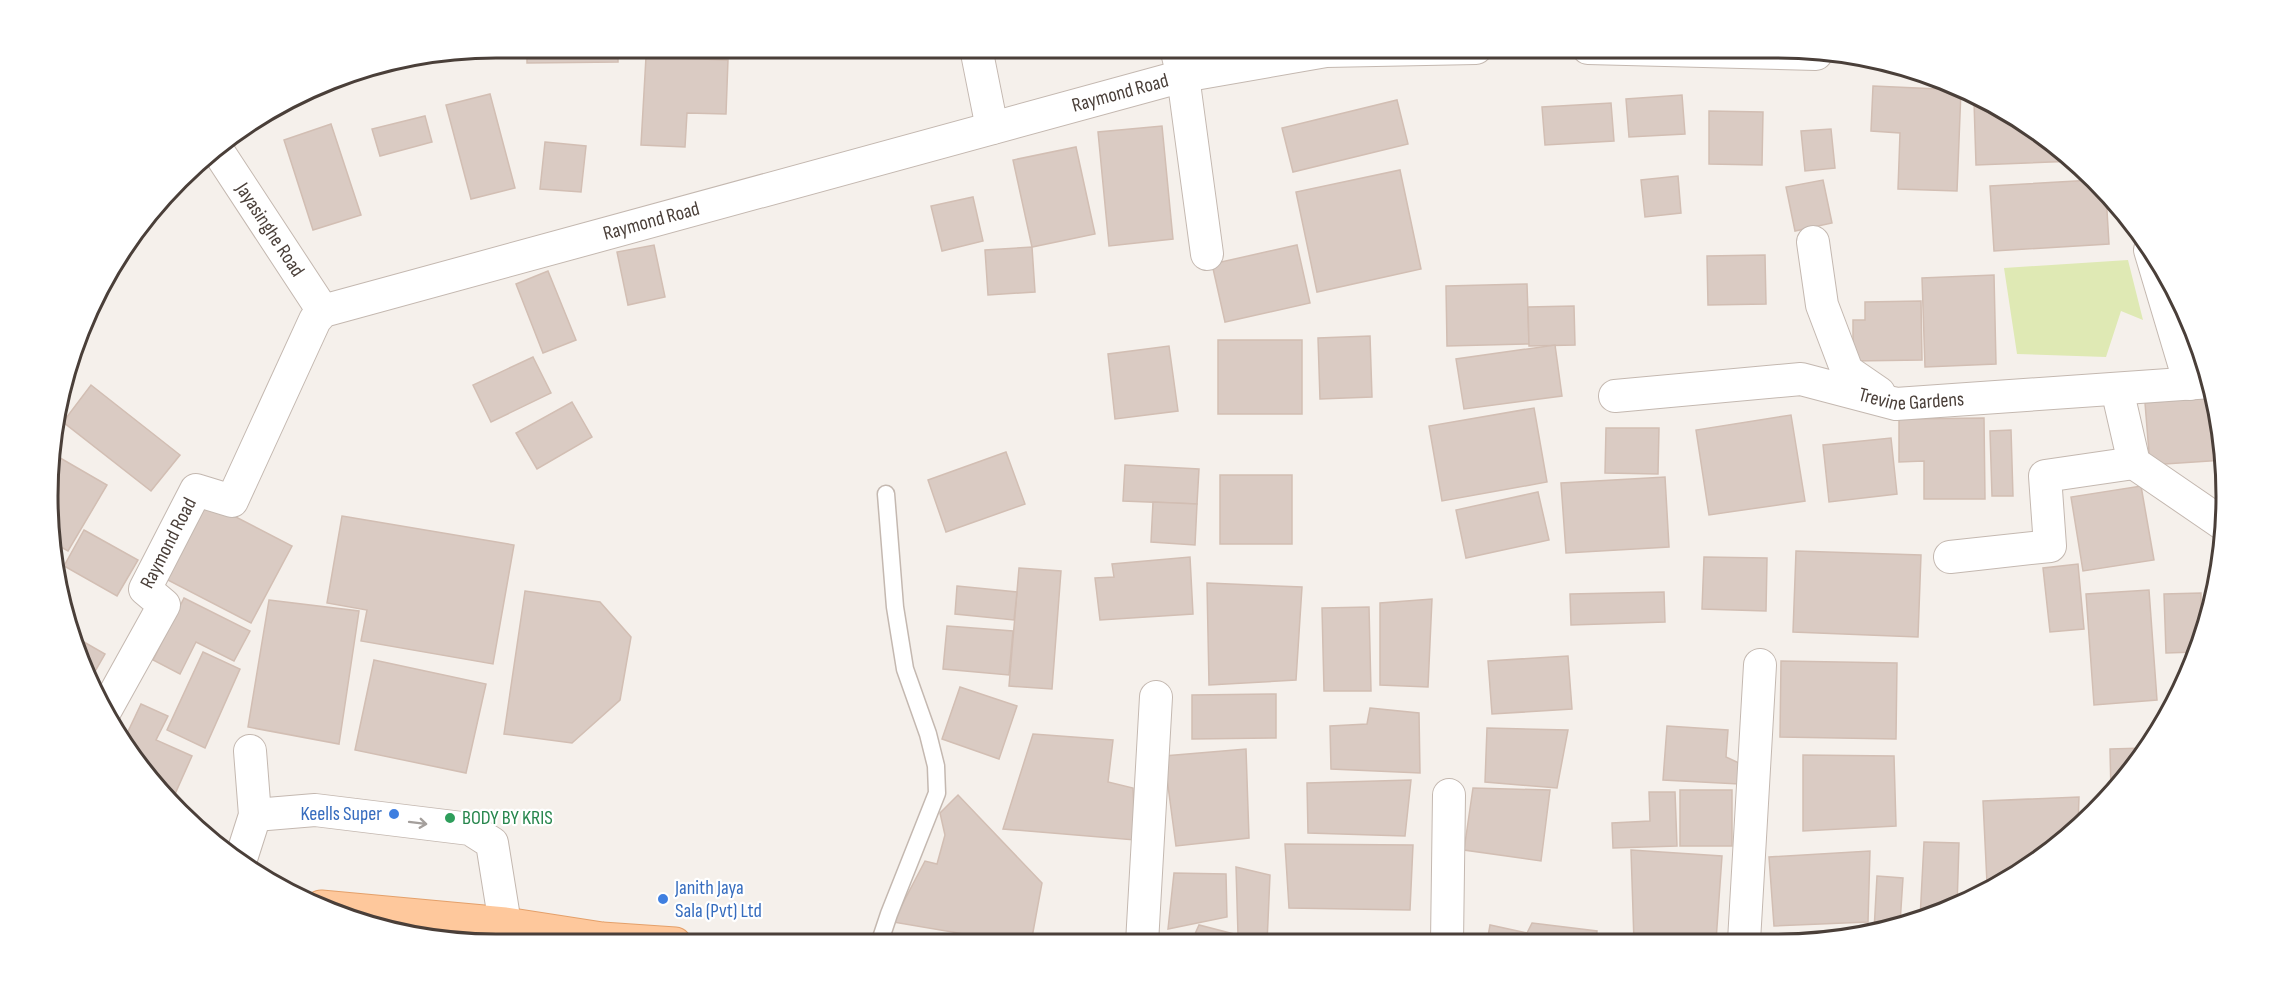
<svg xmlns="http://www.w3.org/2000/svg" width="2274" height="993" viewBox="0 0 2274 993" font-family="'Sofia Sans Condensed',sans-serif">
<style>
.green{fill:#dfe9b4}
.building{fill:#dacbc3;stroke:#d2beb3;stroke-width:1.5}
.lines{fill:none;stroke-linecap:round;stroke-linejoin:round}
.lane-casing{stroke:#c4b8b0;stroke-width:19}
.street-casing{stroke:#c4b8b0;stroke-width:34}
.primary-casing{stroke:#e4a06a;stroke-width:35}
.lane{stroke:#fff;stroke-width:16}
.street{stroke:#fff;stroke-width:32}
.primary{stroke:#fec89c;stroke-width:33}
.oneway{stroke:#a49f9c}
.shop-dot{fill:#3f7fe0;stroke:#fff;stroke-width:2}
.leisure-dot{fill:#2e9e5b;stroke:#fff;stroke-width:2}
.labels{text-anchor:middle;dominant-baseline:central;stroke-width:4.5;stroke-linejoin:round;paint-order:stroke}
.street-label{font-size:20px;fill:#4a3f39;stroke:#fff}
.shop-label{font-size:20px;fill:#366cbe;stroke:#fff;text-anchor:end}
.leisure-label{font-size:20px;fill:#27864d;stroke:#fff;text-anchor:start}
.rim{fill:none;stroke:#4a3f39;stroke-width:3}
</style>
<rect width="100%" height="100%" fill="#f5f0eb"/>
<polygon class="green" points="2128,260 2143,320 2121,311 2106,357 2017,354 2004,268"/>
<g class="building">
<polygon points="527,48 618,48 618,62 527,63"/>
<polygon points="646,57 728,60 726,114 687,113 685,147 641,145"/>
<polygon points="1873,86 1961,90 1957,191 1898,189 1900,133 1871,131"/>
<polygon points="490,94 515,188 471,199 446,105"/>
<polygon points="1682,95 1685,134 1629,137 1626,99"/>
<polygon points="1397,100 1408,144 1293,172 1282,128"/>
<polygon points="1985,100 2002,108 2075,161 1976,165 1974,101"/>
<polygon points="1611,103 1614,141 1545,145 1542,107"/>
<polygon points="282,104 283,111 265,113 273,108"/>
<polygon points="1709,111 1763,112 1762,165 1709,164"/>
<polygon points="425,116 432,142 380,156 372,129"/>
<polygon points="331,124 361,215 313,230 284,140"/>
<polygon points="1162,126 1173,239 1109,246 1098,132"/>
<polygon points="1831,129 1835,168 1805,171 1801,131"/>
<polygon points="545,142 586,146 581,192 540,189"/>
<polygon points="1076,147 1095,234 1032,247 1013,160"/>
<polygon points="1400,170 1421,269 1317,292 1296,192"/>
<polygon points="1678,176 1681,213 1645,217 1641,180"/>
<polygon points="1823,180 1832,223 1795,231 1786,187"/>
<polygon points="2093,180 2106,194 2109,244 1994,251 1990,186"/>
<polygon points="973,197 983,241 942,251 931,206"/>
<polygon points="654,245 665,297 628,305 617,252"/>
<polygon points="1297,245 1310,303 1225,322 1212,264"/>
<polygon points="1032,247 1035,292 988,295 985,250"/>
<polygon points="1765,255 1766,304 1708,305 1707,256"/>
<polygon points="548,271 576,340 543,353 516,284"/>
<polygon points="1994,275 1996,364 1925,367 1922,278"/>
<polygon points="1527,284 1529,344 1447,346 1446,286"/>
<polygon points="1921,301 1922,360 1853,361 1853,320 1865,320 1865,302"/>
<polygon points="1574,306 1575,345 1529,346 1528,307"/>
<polygon points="1370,336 1372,397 1320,399 1318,338"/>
<rect x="1218" y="340" width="84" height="74"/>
<polygon points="1555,345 1562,396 1464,409 1456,359"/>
<polygon points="1169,346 1178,411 1115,419 1108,354"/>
<polygon points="533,357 551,393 491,422 473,385"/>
<polygon points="91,385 180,455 151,491 63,422"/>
<polygon points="2213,397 2224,460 2150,465 2145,403"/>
<polygon points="572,402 592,437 537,469 516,433"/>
<polygon points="1534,408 1547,482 1442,501 1429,426"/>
<polygon points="1791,415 1805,501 1709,515 1696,430"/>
<polygon points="1984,418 1985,499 1924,499 1924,461 1899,462 1899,419"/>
<polygon points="1606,428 1659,428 1658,474 1605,473"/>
<polygon points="2011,430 2013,496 1992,496 1990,431"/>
<polygon points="1891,438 1897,494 1829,502 1823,445"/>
<polygon points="1006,452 1025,504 946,532 928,480"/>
<polygon points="55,455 107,485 68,551 52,542"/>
<polygon points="1125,465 1199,469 1197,504 1123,501"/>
<rect x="1220" y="475" width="72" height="69"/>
<polygon points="1665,477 1669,547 1566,553 1561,483"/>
<polygon points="2141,486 2154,560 2083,571 2071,497"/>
<polygon points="1538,492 1549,540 1466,558 1456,510"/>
<polygon points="205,501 292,546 251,623 162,577"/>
<polygon points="1153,502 1197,504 1195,545 1151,542"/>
<polygon points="342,516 514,545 493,664 361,641 367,610 327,603"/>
<polygon points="84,530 138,560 117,596 64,566"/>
<polygon points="1796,551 1921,555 1918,637 1793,632"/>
<polygon points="1190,557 1193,614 1100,620 1095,578 1114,577 1112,564"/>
<polygon points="1704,557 1767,558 1766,611 1702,609"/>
<polygon points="2078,564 2084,629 2050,632 2043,568"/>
<polygon points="1019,568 1061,571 1052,689 1009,686"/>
<polygon points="1207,583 1302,587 1296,680 1209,685"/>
<polygon points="957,586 1017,592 1014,620 955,614"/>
<polygon points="2208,586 2215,586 2209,613"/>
<polygon points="2149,590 2157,700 2094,705 2086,594"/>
<polygon points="525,591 600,602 631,637 620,700 572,743 504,734"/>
<polygon points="1664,592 1665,622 1571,625 1570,594"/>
<polygon points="2201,593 2201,643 2196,652 2166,653 2164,594"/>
<polygon points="184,598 250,631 234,661 196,642 180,674 153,660"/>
<polygon points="1432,599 1428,687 1380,685 1380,603"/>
<polygon points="269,600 359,611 339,744 248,727"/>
<polygon points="1369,607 1371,691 1324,691 1322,608"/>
<polygon points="947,626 1013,631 1009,675 943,669"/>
<polygon points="70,634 105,654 90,680 72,641"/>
<polygon points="203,652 240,669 205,748 167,730"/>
<polygon points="1568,656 1572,709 1492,714 1488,661"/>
<polygon points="374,660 486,684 466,773 355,750"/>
<polygon points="1781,661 1897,663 1896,739 1780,737"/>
<polygon points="960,687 1017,706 999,759 942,739"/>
<polygon points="1276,694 1276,738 1192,739 1192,695"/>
<polygon points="141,704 168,716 156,740 192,756 175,794 165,790 124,740"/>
<polygon points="1370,708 1419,713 1420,773 1331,769 1330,726 1367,724"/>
<polygon points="1667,726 1728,730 1726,757 1741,764 1739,784 1663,780"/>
<polygon points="1487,728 1568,730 1557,788 1485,782"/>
<polygon points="1033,734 1113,740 1108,782 1133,788 1135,840 1003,829"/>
<polygon points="2145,748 2134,769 2111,792 2110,749"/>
<polygon points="1246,749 1249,838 1176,846 1164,756"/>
<polygon points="1803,755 1894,756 1896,826 1803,831"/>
<polygon points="1411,780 1405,836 1308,833 1307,783"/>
<polygon points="1473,788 1550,790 1541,861 1464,850"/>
<rect x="1680" y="790" width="52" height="56"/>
<polygon points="1649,792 1675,792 1677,846 1613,848 1612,823 1650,821"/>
<polygon points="958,795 1042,883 1031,943 1017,943 893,922 925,861 937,864 945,835 940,813"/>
<polygon points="2079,797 2078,825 2051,852 1996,884 1987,883 1983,801"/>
<polygon points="1924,842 1959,843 1957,907 1949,911 1920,919"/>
<polygon points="1285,844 1413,845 1410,910 1289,908"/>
<polygon points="1631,850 1722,856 1716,941 1634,942"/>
<polygon points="1870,851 1868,922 1774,926 1769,857"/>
<polygon points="1236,867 1270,875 1267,943 1191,943 1199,925 1238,935"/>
<polygon points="1174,873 1226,874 1227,917 1168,929"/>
<polygon points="1877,876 1903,878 1900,924 1874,931"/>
<polygon points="1532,923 1597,931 1596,942 1487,942 1490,925 1527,933"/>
</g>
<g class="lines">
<g class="lane-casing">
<polyline id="lane" points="879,944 889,914 937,793 936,766 928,734 905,669 895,607 886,494"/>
</g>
<g class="street-casing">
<g id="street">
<polyline points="976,48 992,128"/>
<polyline points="1176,48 1183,76 1207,254"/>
<polyline points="1588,48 1816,54"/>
<path id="s1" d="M216,148L323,311"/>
<polyline points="1813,242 1822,305 1847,371 1879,393"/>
<polyline points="2150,250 2190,384"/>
<polyline points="2117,389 2134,463 2223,524"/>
<path id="s2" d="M1615,396L1801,379L1896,404L2211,382"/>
<polyline points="1950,557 2050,546 2045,476 2134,463"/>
<path id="s3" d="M104,713L164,605L145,589L196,490L232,501L315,320L323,311L1183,76L1326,51L1476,48"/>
<polyline points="255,815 315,810 470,829 492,843 505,924"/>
<polyline points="240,862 255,815 250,751"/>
<polyline points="1744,941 1760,665"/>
<polyline points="1447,942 1449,795"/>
<polyline points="1142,943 1156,697"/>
</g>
</g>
<g class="primary-casing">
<polyline id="primary" points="321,907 505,924 602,939 675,944"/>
</g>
<use href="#lane" class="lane"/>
<use href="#street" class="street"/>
<use href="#primary" class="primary"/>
</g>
<defs><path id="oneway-shaft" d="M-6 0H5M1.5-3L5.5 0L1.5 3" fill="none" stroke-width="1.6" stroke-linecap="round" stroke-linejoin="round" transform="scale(1.5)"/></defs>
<use class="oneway" href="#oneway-shaft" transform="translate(418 823) rotate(7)"/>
<g class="shop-dot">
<circle cx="394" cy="814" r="6"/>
<circle cx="663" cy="899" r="6"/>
</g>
<circle class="leisure-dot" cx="450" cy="818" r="6"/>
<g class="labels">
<g class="street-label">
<text stroke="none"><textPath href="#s3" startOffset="1335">Raymond Road</textPath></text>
<text stroke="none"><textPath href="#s3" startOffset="849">Raymond Road</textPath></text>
<text stroke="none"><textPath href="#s1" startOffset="98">Jayasinghe Road</textPath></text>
<text stroke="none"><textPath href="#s2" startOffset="300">Trevine Gardens</textPath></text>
<text stroke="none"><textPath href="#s3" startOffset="200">Raymond Road</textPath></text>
</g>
<g class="shop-label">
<text x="382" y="814">Keells Super</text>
<text x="675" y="888" text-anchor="start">Janith Jaya<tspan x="675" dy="23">Sala (Pvt) Ltd</tspan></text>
</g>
<g class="leisure-label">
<text x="462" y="818">BODY BY KRIS</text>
</g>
</g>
<path d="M0 0H2274V993H0ZM496 58H1778A438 438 0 0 1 2216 496V496A438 438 0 0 1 1778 934H496A438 438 0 0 1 58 496V496A438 438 0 0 1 496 58Z" fill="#fff" fill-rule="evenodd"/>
<path class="rim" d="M496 58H1778A438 438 0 0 1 2216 496V496A438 438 0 0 1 1778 934H496A438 438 0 0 1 58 496V496A438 438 0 0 1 496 58Z"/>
</svg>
